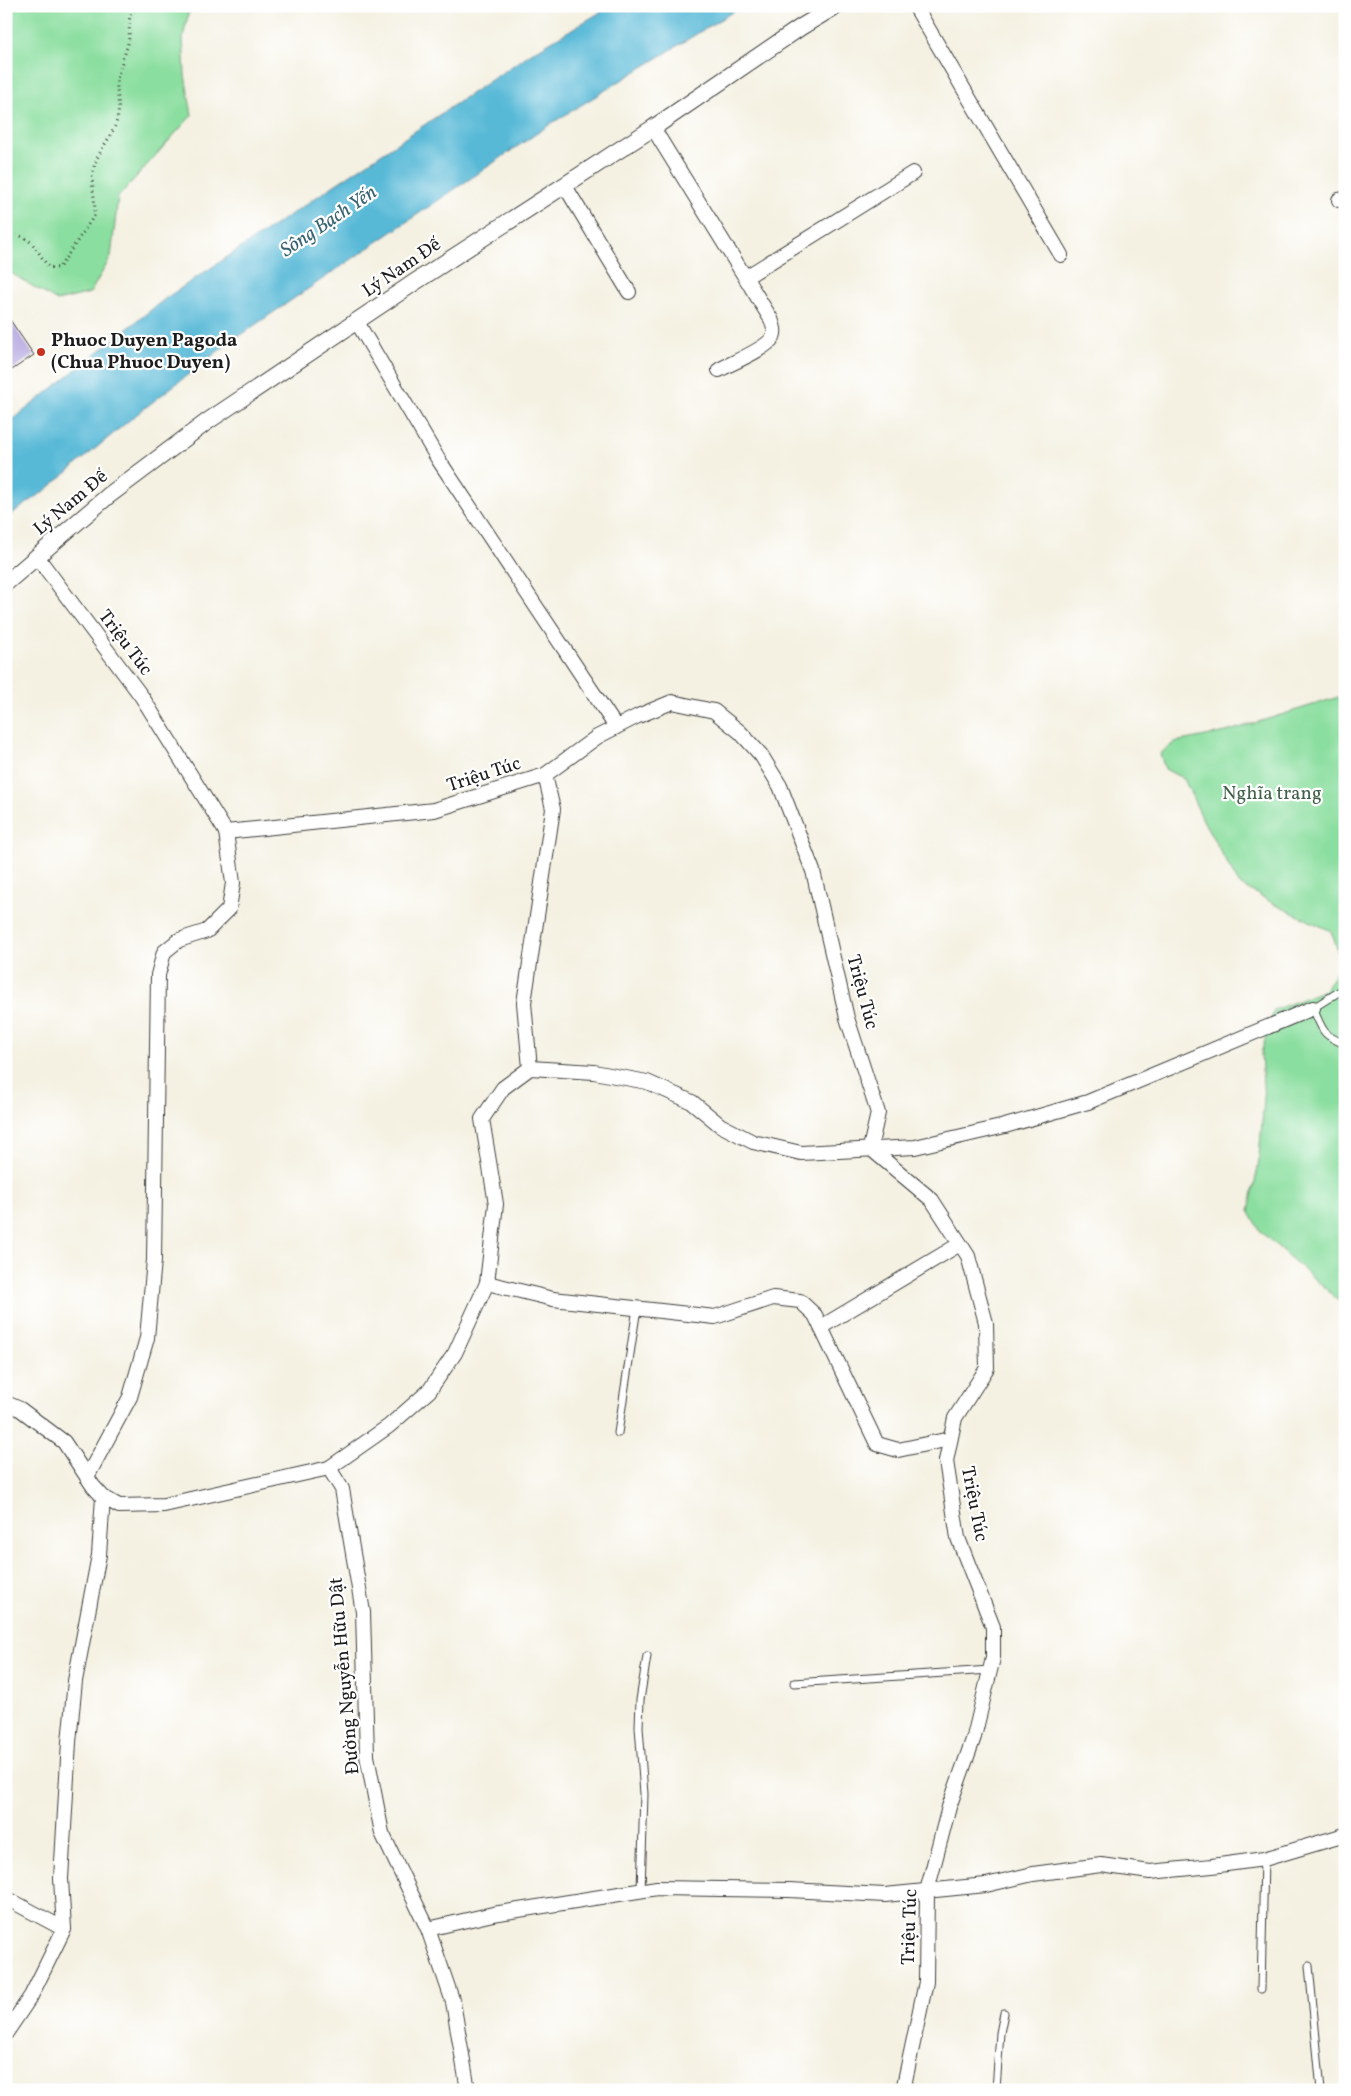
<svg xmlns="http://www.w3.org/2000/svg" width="1351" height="2096" viewBox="0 0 1351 2096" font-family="Vollkorn,serif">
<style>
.green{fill:#8ade9f;stroke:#537d5e}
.water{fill:#59b9d7;stroke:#3a6a7a}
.building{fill:#ab9ddc}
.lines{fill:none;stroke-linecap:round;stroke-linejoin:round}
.service-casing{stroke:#3c3c3a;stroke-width:9}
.minor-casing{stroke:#3c3c3a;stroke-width:16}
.tertiary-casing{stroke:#3c3c3a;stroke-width:18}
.path{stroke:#3c3c3a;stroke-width:3;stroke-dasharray:1 4;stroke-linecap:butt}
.service{stroke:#fff;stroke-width:7}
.minor{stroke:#fff;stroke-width:14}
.tertiary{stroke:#fff;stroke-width:16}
.poi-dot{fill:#c8321e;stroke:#fff;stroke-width:2}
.labels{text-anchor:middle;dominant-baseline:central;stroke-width:4.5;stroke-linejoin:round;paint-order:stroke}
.street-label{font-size:19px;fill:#1c1c1c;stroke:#fff}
.poi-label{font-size:19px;font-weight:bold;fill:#1c1c1c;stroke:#fff;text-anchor:start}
.park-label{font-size:19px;fill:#42604a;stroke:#fff}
.water-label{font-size:20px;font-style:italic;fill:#376370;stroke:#fff}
</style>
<rect width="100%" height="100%" fill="#fff"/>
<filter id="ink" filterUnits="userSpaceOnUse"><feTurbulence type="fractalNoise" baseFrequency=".02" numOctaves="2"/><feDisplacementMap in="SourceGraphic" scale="10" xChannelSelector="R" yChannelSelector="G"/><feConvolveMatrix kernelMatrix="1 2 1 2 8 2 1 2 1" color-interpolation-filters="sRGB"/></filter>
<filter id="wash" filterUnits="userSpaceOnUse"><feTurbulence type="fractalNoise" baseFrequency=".0096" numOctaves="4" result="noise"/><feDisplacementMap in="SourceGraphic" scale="20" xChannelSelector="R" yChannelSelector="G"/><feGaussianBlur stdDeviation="1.12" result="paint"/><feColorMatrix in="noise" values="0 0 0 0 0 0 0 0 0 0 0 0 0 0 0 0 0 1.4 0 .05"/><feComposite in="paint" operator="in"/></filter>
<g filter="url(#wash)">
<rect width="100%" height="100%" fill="#f4f1e2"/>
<g class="green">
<polygon points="6,6 190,6 183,38 185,75 192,115 118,197 111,257 90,293 57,301 6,270"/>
<polygon points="1345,695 1345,1306 1261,1232 1249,1211 1258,1167 1264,1101 1261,1053 1274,1010 1325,990 1342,962 1331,931 1278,906 1239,884 1204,822 1184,779 1165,769 1160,754 1175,742 1226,732"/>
</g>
<polygon class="water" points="611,6 742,6 552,123 230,342 132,418 46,490 6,518 6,425 166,298 533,52"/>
<g id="blocks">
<polygon class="building" points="6,314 34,355 6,374"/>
</g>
</g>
<g filter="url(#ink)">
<use href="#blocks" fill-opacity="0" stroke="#3c3c3a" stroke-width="1"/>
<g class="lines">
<g class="service-casing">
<g id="service">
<path d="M1345,988L1313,1008C1323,1031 1322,1035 1345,1044"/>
<polyline points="618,1433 637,1308"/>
<polyline points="794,1683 990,1670"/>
<polyline points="641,1890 644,1794 639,1727 640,1700 647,1656"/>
<polyline points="1309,1966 1321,2090"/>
<polyline points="1261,1989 1264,1859"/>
<polyline points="996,2090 1000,2033 1004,2013"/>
</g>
</g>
<g class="minor-casing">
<g id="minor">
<polyline points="915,6 1061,255"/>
<path d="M653,128L771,319C773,325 776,331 773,337C767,349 731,363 719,370"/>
<polyline points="565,186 629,292"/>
<polyline points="1339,200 1345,199"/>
<polyline points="746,277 913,173"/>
<polyline points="357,322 438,459 616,727"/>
<polyline points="38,558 142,697 226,832 434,810 545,775 597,737 638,716 672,702 714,711 740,732 761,755 780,786 813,871 847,1018 878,1113 870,1148 932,1200 968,1256 986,1323 987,1368 955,1418 946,1461 958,1538 993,1627 993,1658 974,1737 949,1807 927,1891 926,1982 903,2090"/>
<polyline points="530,1068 524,1003 553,809 545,775"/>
<polyline points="487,1283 553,1299 715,1317 773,1298 800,1301 815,1315 877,1444 898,1450 950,1439"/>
<polyline points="821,1327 960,1244"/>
<polyline points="6,1403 20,1409 64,1442 93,1486 103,1497 119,1506 164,1505 329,1468 342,1489 363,1612 367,1756 382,1833 428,1929 453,2002 468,2090"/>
<polyline points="329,1468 389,1426 429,1391 455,1353 487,1283 496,1204 482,1119 503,1088 530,1068 594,1072 647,1082 692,1102 720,1125 753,1142 801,1153 915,1147 1005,1126 1088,1102 1313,1008"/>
<polyline points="87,1477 130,1397 147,1338 154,1260 158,975 164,952 179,940 207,931 229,909 233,883 226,832"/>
<polyline points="6,1898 64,1929"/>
<polyline points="428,1929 493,1914 657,1888 789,1890 885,1895 986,1885 1033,1874 1101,1865 1150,1872 1212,1866 1264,1859 1345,1835"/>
<polyline points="6,2033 31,1996 64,1929 61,1879 69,1742 75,1681 99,1555 103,1497"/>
</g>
</g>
<g class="tertiary-casing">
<polyline id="tertiary" points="6,583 108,496 208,421 418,280 653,128 801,27 836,6"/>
</g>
<path class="path" d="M6,236C29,230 38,252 48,267L59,268L94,216C97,199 89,184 94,167C99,148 115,135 118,115C120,103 116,92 117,80C119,68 125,56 128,43C131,30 127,19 133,6"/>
<use href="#service" class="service"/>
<use href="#minor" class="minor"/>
<use href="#tertiary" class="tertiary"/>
</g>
</g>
<circle class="poi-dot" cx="41" cy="352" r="5"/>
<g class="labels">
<g class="street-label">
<text transform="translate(402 268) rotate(-34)">Lý Nam Đế</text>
<text transform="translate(71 503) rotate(-40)">Lý Nam Đế</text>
<text transform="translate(125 643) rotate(53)">Triệu Túc</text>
<text transform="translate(484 775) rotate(-18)">Triệu Túc</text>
<text transform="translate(862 992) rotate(75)">Triệu Túc</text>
<text transform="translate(974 1504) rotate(79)">Triệu Túc</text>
<text transform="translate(345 1676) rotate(-95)">Đường Nguyễn Hữu Dật</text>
<text transform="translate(910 1927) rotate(-88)">Triệu Túc</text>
</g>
<g class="poi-label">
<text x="51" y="341">Phuoc Duyen Pagoda<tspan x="51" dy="22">(Chua Phuoc Duyen)</tspan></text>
</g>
<g class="park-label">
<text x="1272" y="794">Nghĩa trang</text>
</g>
<g class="water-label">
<text transform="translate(329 222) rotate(-34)">Sông Bạch Yến</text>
</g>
</g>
<rect width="1351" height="2096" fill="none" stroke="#fff" stroke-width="25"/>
</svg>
